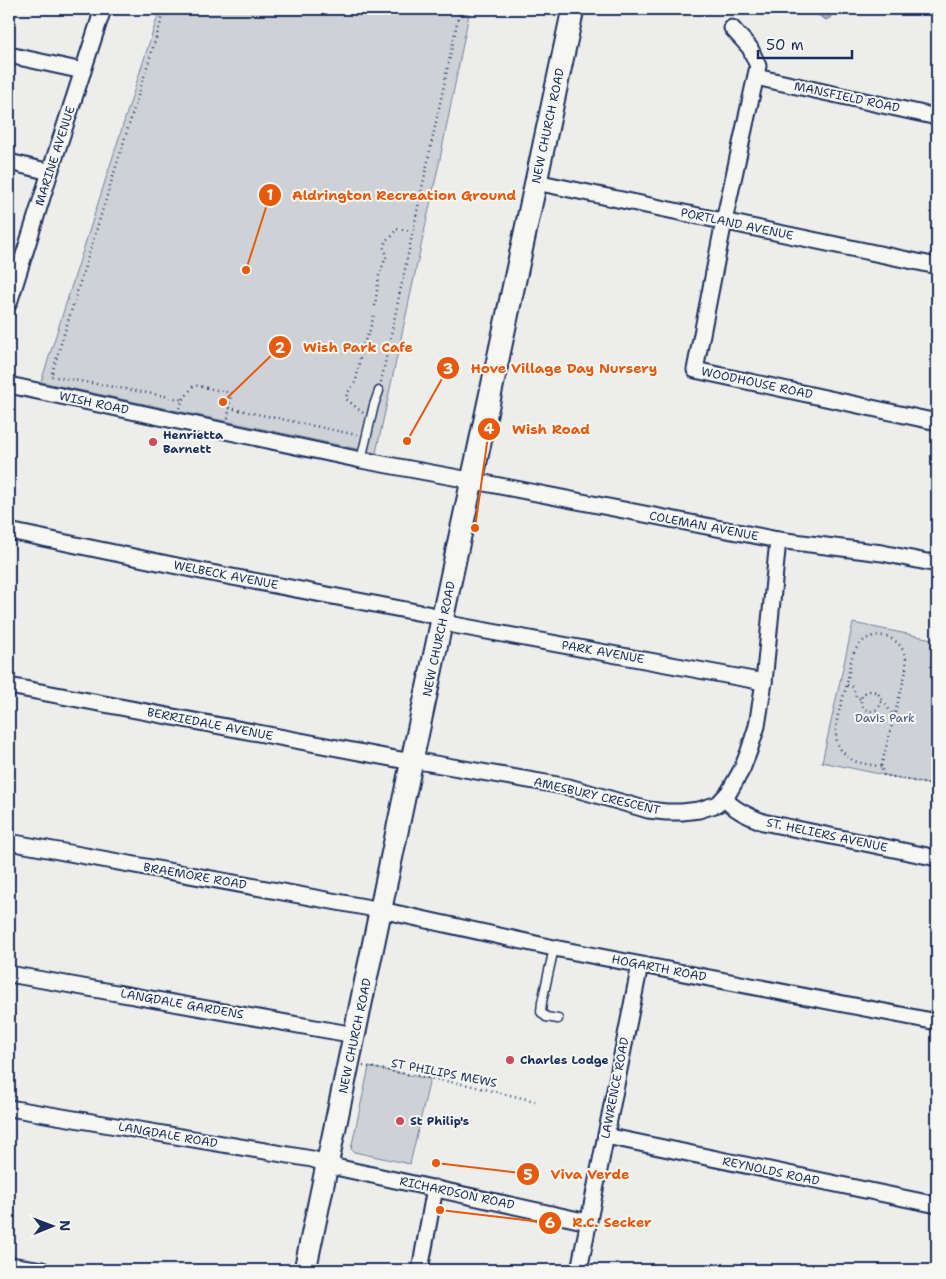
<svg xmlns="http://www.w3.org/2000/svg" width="946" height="1279" viewBox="0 0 946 1279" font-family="'Shantell Sans',sans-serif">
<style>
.green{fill:#ced2d7;stroke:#74809a}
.water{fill:#a5acbc;stroke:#6e7a96}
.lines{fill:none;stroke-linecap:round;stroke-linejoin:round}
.service-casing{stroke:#1b2f5e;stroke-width:11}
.minor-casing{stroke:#1b2f5e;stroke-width:19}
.secondary-casing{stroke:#1b2f5e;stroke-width:25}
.path{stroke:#1b2f5e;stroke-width:2.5;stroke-dasharray:1 4;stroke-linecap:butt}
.service{stroke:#f6f6f2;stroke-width:8}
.minor{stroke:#f6f6f2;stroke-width:15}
.secondary{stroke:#f6f6f2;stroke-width:21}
.poi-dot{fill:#d1495b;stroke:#f6f6f2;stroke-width:2}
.labels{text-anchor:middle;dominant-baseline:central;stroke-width:4;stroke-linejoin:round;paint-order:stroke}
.street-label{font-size:12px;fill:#1b2f5e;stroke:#f6f6f2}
.poi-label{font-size:12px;font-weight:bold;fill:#1b2f5e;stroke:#f6f6f2;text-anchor:start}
.park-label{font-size:12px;fill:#48587c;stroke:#f6f6f2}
.leader{fill:none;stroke:#e8590c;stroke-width:2}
.callout-dot{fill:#e8590c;stroke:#f6f6f2;stroke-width:2}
.mark-label{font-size:15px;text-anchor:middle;font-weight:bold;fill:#fff}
.callout-label{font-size:14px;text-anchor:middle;font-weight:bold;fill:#e8590c;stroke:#f6f6f2;stroke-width:4;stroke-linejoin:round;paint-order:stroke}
</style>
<rect width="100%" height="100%" fill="#edeeec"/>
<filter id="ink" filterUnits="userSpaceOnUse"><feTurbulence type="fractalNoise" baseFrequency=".02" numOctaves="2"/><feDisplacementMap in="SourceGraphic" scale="10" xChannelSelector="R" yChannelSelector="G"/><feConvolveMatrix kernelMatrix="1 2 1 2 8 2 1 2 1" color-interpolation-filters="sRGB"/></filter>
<g filter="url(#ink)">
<g class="green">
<polygon points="160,9 470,9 440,159 376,453 41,382"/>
<polygon points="853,623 937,640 937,786 822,762"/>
<polygon points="369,1067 430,1079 410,1164 354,1152 351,1149"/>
</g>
<polygon class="water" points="813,9 823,9 830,12 830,14 831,16 830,18 826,20 811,11"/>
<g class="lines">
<g class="service-casing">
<g id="service">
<polyline points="361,460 374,405 379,391"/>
<polyline points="554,948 542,1002 541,1012 546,1017 558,1019"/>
</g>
</g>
<g class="minor-casing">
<g id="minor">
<polyline points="732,28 750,48 758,66 724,221 695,370 937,422"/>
<polyline points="9,55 83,71"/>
<polyline points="756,77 937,117"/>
<polyline points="9,162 50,172"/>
<polyline points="536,182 937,266"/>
<polyline points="9,303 50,172 103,9"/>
<polyline points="9,385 361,460 464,479 778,540 882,553 937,564"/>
<polyline points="9,531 206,572 432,615 454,625 764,682"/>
<polyline points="9,686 401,760 412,760 569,787 648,810 666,812 682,812 699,810 718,804 729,792 742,769 749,751 757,726 764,682 778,540"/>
<path d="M724,798C734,810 749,816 763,822L937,858"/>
<polyline points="9,842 381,910 554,948 937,1022"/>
<polyline points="9,974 355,1035"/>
<polyline points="9,1108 312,1159 340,1168 588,1222"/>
<polyline points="606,1136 937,1205"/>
<polyline points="9,1265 42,1270"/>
<polyline points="420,1270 435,1188"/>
<polyline points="579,1270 640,965"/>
</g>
</g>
<g class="secondary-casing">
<polyline id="secondary" points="305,1270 412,760 573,9"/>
</g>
<g class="path">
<polyline points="165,9 51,376 165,396 183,400"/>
<polyline points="375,306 379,275 387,255 384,248 386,240 392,236 396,229 412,231"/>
<polyline points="381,382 460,9"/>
<polyline points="179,408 183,400 194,385 231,393 228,419"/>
<polyline points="229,408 357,435"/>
<polyline points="363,413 346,399 347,394 356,381 362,347 370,330 374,314"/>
<polyline points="847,685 853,687 856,697 861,699"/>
<circle cx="871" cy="701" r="10"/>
<polyline points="881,702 886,705 893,715"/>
<path d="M881,767C867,763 853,765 843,752C839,748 836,741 836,735C835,719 842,702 846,687C849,677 849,666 852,657C854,651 858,645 863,641C878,629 901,638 905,656C907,661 906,666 906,671L881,767L884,775L937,786"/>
<polyline points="931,845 937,814"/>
<polyline points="363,1066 468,1085 535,1101"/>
</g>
<use href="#service" class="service"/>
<use href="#minor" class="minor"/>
<use href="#secondary" class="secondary"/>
</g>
</g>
<g class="poi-dot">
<circle cx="153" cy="442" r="5"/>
<circle cx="510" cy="1060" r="5"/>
<circle cx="400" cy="1121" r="5"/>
</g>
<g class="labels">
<g class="street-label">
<text transform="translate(847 97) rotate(12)">MANSFIELD ROAD</text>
<text transform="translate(548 126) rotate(-78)">NEW CHURCH ROAD</text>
<text transform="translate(55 156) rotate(-72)">MARINE AVENUE</text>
<text transform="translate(737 224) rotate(12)">PORTLAND AVENUE</text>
<text transform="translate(757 383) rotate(12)">WOODHOUSE ROAD</text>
<text transform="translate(94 403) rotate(12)">WISH ROAD</text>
<text transform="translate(704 526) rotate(11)">COLEMAN AVENUE</text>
<text transform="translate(226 575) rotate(11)">WELBECK AVENUE</text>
<text transform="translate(439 639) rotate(-78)">NEW CHURCH ROAD</text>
<text transform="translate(603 652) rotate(10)">PARK AVENUE</text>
<text transform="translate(210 724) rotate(11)">BERRIEDALE AVENUE</text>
<text transform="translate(597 796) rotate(13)">AMESBURY CRESCENT</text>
<text transform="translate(827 835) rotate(12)">ST. HELIERS AVENUE</text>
<text transform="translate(195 876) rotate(10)">BRAEMORE ROAD</text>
<text transform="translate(659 968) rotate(11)">HOGARTH ROAD</text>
<text transform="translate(182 1004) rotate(10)">LANGDALE GARDENS</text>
<text transform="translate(355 1036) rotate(-78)">NEW CHURCH ROAD</text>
<text transform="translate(444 1073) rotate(11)">ST PHILIPS MEWS</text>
<text transform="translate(615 1088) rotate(-79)">LAWRENCE ROAD</text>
<text transform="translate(168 1135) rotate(10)">LANGDALE ROAD</text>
<text transform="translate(771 1171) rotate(12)">REYNOLDS ROAD</text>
<text transform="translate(457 1193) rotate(12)">RICHARDSON ROAD</text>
</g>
<g class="poi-label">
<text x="163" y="435">Henrietta<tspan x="163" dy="14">Barnett</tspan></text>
<text x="520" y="1060">Charles Lodge</text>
<text x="410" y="1121">St Philip's</text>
</g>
<g class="park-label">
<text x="885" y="718">Davis Park</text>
</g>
</g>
<path class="leader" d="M246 270L270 195M223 402L280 347M407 441L448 368M475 528L489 429M436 1163L528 1174M440 1210L550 1223"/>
<g class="callout-dot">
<circle cx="246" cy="270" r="5"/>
<circle cx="223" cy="402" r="5"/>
<circle cx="407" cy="441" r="5"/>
<circle cx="475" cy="528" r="5"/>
<circle cx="436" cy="1163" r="5"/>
<circle cx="440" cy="1210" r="5"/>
<circle cx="270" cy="195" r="12"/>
<circle cx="280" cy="347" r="12"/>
<circle cx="448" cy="368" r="12"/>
<circle cx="489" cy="429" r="12"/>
<circle cx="528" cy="1174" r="12"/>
<circle cx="550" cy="1223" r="12"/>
</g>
<g class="mark-label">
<text x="270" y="200">1</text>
<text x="280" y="353">2</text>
<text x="448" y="374">3</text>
<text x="489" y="434">4</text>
<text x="528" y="1180">5</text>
<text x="550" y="1228">6</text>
</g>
<g class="callout-label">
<text x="404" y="200">Aldrington Recreation Ground</text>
<text x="358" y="352">Wish Park Cafe</text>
<text x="564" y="373">Hove Village Day Nursery</text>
<text x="551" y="434">Wish Road</text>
<text x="590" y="1179">Viva Verde</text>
<text x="612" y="1227">R.C. Secker</text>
</g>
<rect width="946" height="1279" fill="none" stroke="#f6f6f2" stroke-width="30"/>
<rect x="15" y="15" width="916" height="1249" fill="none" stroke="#1b2f5e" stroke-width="2" filter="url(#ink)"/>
<g transform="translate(52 1226) rotate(89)" stroke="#f6f6f2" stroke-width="4" paint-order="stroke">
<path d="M0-4L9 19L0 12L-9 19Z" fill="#1b2f5e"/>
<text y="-8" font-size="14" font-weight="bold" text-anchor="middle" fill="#1b2f5e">N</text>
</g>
<path d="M758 50v8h94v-8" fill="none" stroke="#1b2f5e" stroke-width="2.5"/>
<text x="766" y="50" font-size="15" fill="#1b2f5e" stroke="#f6f6f2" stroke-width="4" paint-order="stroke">50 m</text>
</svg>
